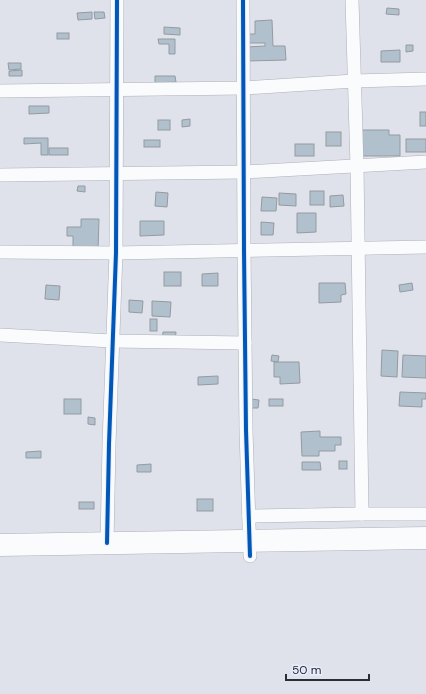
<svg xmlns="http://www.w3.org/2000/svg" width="426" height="694" viewBox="0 0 426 694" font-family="'DM Sans',sans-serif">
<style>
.building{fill:#b1c0cd;stroke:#959aa0}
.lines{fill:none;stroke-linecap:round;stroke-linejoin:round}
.street-casing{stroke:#aeb0b8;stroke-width:14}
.highway-casing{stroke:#aeb0b8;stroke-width:23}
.street{stroke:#fafbfc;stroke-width:13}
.highway{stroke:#fafbfc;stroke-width:22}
.cycleway-casing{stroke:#e6edfe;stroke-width:6}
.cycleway{stroke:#0057b8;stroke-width:4}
</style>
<rect width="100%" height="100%" fill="#dfe2eb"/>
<g class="building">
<polygon points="387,8 399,9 399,15 386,14"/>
<polygon points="92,12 92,19 78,20 77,13"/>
<polygon points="94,12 104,12 105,18 95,19"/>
<polygon points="272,20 273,46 285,46 286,60 247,61 247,47 265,46 265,43 247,43 247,34 255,34 255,21"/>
<polygon points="164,27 180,28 180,35 164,34"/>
<rect x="57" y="33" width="12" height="6"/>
<polygon points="158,39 175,39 175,54 169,54 169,44 159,44"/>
<polygon points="406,45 413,45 413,51 406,52"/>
<polygon points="400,50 400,62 381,62 381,51"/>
<polygon points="8,63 21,63 21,69 9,70"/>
<polygon points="22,70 22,76 9,76 9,71"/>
<polygon points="155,76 175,76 176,82 155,83"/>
<polygon points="29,106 49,106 49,113 29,114"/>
<rect x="420" y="112" width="6" height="14"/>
<polygon points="190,119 190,126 182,127 182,120"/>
<rect x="158" y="120" width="12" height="10"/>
<polygon points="360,130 389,130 389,135 400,135 400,156 360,156"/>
<rect x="326" y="132" width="15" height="14"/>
<polygon points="24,138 48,138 48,155 41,155 41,143 24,144"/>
<rect x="406" y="139" width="20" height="13"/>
<rect x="144" y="140" width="16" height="7"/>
<rect x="295" y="144" width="19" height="12"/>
<rect x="49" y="148" width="19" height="7"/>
<polygon points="78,186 85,186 85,192 77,191"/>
<rect x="310" y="191" width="14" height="14"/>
<polygon points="156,192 168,193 167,207 155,206"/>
<polygon points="279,193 296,194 296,206 279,205"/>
<polygon points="343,195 344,206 330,207 330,196"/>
<polygon points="262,197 277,198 276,211 261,211"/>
<polygon points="297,213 316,213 316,232 297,233"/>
<polygon points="81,219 99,219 98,250 73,250 73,236 67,236 67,227 81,227"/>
<polygon points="140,221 164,221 164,235 140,236"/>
<polygon points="261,222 274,223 273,235 261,235"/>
<rect x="164" y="272" width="17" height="14"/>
<polygon points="218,273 218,286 202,286 202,274"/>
<polygon points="319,283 345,283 346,294 341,295 341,302 319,303"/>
<polygon points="412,283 413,290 400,292 399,285"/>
<polygon points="46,285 60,286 59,300 45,299"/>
<polygon points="129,300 143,301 142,313 129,312"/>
<polygon points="152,301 171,302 170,317 152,316"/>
<rect x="150" y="319" width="7" height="12"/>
<polygon points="163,332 176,332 175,341 162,341"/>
<polygon points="382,350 398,351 397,377 381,376"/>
<polygon points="272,355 279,356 278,362 271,361"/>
<polygon points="403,355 426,356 426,378 402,377"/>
<polygon points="274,362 299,362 300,383 280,384 280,377 274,377"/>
<polygon points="218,376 218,384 198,385 198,377"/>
<polygon points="400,392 426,393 426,399 422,399 422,407 399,406"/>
<rect x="64" y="399" width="17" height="15"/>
<polygon points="251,399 259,400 258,408 250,408"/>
<rect x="269" y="399" width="14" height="7"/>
<polygon points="88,417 95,418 95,425 88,424"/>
<polygon points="320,431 320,437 341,437 341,445 335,445 335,451 319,451 319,456 302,456 301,432"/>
<polygon points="41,451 41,458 26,458 26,452"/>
<rect x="339" y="461" width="8" height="8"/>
<polygon points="302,462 320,462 321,470 302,470"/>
<polygon points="151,464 151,472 137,472 137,465"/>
<rect x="197" y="499" width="16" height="12"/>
<rect x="79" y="502" width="15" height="7"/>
</g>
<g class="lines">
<g class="street-casing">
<g id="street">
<polyline points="243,0 244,250 246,430 250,556"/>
<polyline points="352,0 357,166 362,514"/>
<polyline points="0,91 244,88 354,81 426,79"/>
<polyline points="0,175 244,172 426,162"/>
<polyline points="0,252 116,253 426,247"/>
<polyline points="0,335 112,341 245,343"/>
<polyline points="249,516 362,514 426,514"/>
<polyline points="107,543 109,444 116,253 117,0"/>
</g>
</g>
<g class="highway-casing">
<polyline id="highway" points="0,545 426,538"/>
</g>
<use href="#street" class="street"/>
<use href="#highway" class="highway"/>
<g class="cycleway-casing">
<g id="cycleway">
<polyline points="243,0 244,250 246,430 250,556"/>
<polyline points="107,543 109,444 116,253 117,0"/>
</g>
</g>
<use href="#cycleway" class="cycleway"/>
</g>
<path d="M286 674v6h83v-6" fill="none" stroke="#2a2d33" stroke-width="2"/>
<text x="292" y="674" font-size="12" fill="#2a2d33" stroke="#e6edfe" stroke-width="3" paint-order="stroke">50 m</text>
</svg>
